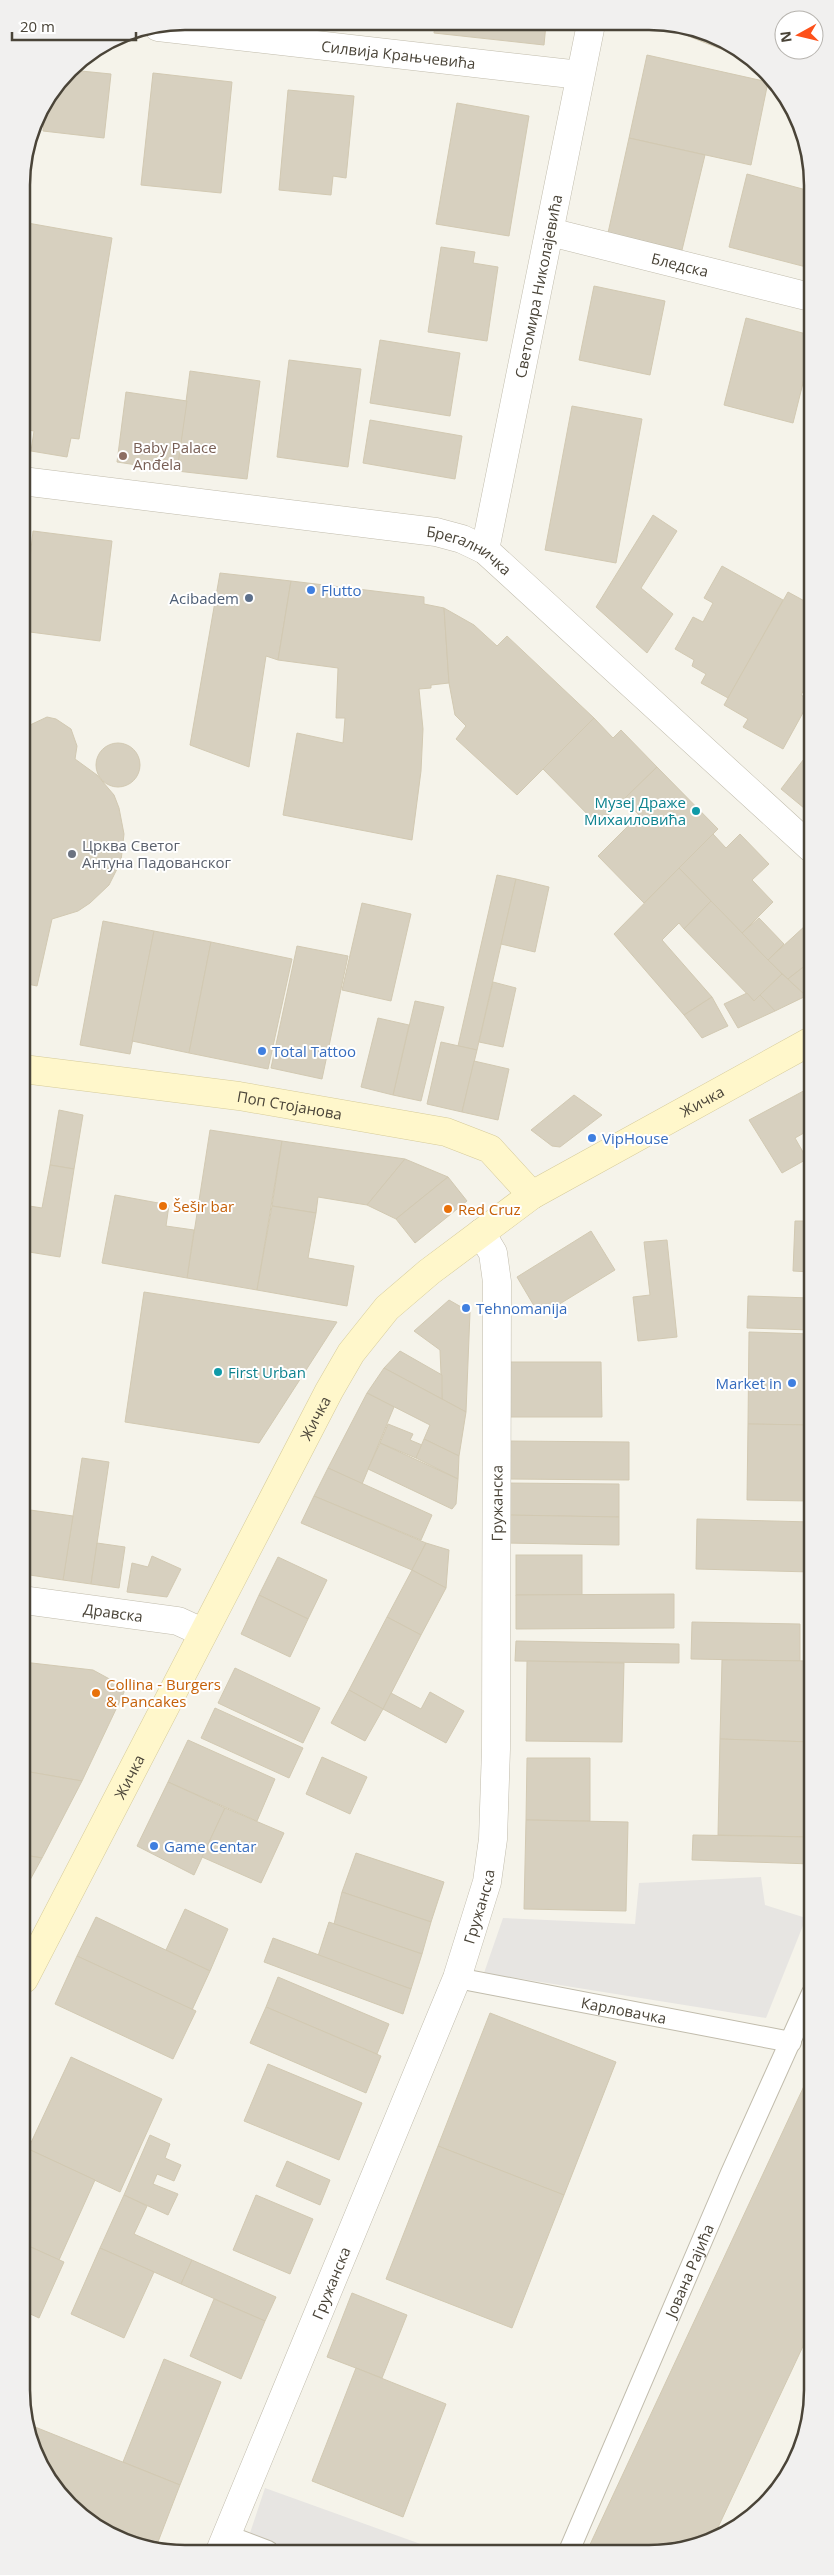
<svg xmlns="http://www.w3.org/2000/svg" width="834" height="2575" viewBox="0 0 834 2575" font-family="'Open Sans',sans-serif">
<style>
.parking{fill:#e7e5e2}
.building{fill:#d7d0bf;stroke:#d2c9b2}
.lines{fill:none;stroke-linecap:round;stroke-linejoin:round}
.lane-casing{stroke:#c1bcac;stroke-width:22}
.street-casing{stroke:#c1bcac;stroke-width:29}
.secondary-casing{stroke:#d6cb9a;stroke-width:29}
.lane{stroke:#fff;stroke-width:20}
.street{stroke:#fff;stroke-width:28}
.secondary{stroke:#fff7cb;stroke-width:28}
.education-dot{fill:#8d6e63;stroke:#fff;stroke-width:2}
.shop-dot{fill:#3f7fe0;stroke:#fff;stroke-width:2}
.service-dot{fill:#5c6f8a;stroke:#fff;stroke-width:2}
.culture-dot{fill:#0f9aa8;stroke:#fff;stroke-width:2}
.worship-dot{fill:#6b7280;stroke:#fff;stroke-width:2}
.food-dot{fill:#e8710a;stroke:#fff;stroke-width:2}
.labels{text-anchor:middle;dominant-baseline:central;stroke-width:4;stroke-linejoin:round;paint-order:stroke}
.street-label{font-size:15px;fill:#4a4438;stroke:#fff}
.education-label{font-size:15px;fill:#785e54;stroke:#fff;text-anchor:start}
.shop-label{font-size:15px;fill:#366cbe;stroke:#fff;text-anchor:start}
.service-label{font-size:15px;fill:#4e5e75;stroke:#fff;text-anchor:end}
.culture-label{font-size:15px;fill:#0d838f;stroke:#fff;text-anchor:end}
.worship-label{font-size:15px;fill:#5b616d;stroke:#fff;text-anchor:start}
.food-label{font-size:15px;fill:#c56008;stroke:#fff;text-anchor:start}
.rim{fill:none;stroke:#4a4438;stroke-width:2.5}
</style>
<rect width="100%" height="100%" fill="#f5f3ea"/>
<g class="parking">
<polygon points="761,1877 765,1905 806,1918 766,2018 484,1973 503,1918 635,1924 639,1883"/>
<polygon points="265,2488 440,2551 289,2551 249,2536"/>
</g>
<g class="building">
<polygon points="435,23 546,24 544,45 434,33"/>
<polygon points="691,28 731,43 750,57 749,60 688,36"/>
<polygon points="647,55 768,82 751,165 629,138"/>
<polygon points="71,70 111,74 104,138 43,131 46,102"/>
<polygon points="153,73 232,82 221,193 141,185"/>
<polygon points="288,90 354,96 346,178 333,176 331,195 279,190"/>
<polygon points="457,103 529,116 509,236 436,224"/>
<polygon points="629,138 705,155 682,250 608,233"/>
<polygon points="747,174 810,191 810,268 729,247"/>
<polygon points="22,222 112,238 79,439 71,438 67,457 31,451 34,431 22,429"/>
<polygon points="441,247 475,252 473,263 498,267 487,341 428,332"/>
<polygon points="594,286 665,301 650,375 579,360"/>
<polygon points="746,318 810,335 810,355 793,423 724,405"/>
<polygon points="380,340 460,353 450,416 370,403"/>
<polygon points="289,360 361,369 348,467 277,457"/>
<polygon points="190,371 260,381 247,479 177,471"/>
<polygon points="126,392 187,401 177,471 117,462"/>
<polygon points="572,406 642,419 616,563 545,550"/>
<polygon points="370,420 462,436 455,479 363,463"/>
<polygon points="810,423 810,447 804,446"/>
<polygon points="653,515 677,531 641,588 673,614 647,653 596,607"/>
<polygon points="33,531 112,541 100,641 22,631"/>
<polygon points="722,566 783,600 728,698 701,683 706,674 692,666 694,660 675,649 693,617 703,622 713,603 704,598"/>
<polygon points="220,573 291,581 278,660 266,656 249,767 190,745"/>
<polygon points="291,581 424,597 424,604 444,608 449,683 431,685 431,688 419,689 423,729 421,771 412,840 283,815 297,733 343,743 345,718 336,718 338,668 278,660"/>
<polygon points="788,592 810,604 810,679 801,695 810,700 783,749 743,727 748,719 724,705"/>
<polygon points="444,608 474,625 497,646 507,636 594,718 517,795 456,739 466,726 455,715 449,683"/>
<polygon points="47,717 56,719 71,729 77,746 75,759 97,775 114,795 119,808 124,834 121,861 109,885 90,903 78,911 52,919 37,986 23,983 22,737 30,725"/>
<polygon points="594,718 613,738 621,730 657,767 598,825 543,769"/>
<circle cx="118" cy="765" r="22"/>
<polygon points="810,751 810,813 781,789"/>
<polygon points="657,767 718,829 644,903 598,856 639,815 624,799"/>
<polygon points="713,834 726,848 740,834 769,864 752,880 773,902 742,933 679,868"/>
<polygon points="679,868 711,901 684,929 679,923 662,940 712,997 684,1015 614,934"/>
<polygon points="497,875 516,879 477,1050 458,1046"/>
<polygon points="516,879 549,887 535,952 501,944"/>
<polygon points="711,901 782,974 754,1001 684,929"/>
<polygon points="362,903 411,914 391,1001 342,990"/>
<polygon points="759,918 784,944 768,960 742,933"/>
<polygon points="103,921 154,931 130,1054 80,1045"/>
<polygon points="806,925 811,930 811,961 788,979 768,960"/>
<polygon points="154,931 211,942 189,1053 132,1041"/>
<polygon points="211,942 292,959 268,1069 189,1053"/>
<polygon points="297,946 348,956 322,1079 271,1068"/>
<polygon points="811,961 811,993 806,996 788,979"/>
<polygon points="782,974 806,996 775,1011 760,995"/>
<polygon points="493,982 516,988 503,1047 479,1042"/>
<polygon points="747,993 754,1001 760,995 775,1011 738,1028 724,1004"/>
<polygon points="712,997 728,1026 702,1038 684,1015"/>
<polygon points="415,1001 444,1007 421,1101 393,1095"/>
<polygon points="378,1018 409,1025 393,1095 361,1087"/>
<polygon points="441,1042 477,1050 462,1112 427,1104"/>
<polygon points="474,1061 509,1069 498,1120 462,1112"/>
<polygon points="811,1087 811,1129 795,1138 807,1159 782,1173 749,1120"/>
<polygon points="574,1095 602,1115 560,1147 552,1146 531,1130"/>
<polygon points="23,1106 27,1106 23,1134"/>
<polygon points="59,1110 83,1115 74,1169 50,1165"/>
<polygon points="210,1130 282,1141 257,1290 187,1278"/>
<polygon points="282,1141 405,1159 367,1205 318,1197 316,1213 272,1206"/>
<polygon points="405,1159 448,1177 396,1219 367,1205"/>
<polygon points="50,1165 74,1169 60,1257 23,1251 23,1205 42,1208"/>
<polygon points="448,1177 467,1201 415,1243 396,1219"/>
<rect x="806" y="1180" width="5" height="41"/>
<polygon points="115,1195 169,1205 166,1226 194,1230 187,1278 102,1263"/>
<polygon points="272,1206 316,1213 308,1258 354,1266 347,1306 257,1290"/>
<polygon points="795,1221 811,1221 811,1272 793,1271"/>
<polygon points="591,1231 615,1270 540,1316 517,1277"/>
<polygon points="667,1240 677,1337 638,1341 633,1297 650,1295 644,1242"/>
<polygon points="144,1292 337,1322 259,1443 125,1422"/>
<polygon points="748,1296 811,1298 811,1330 747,1328"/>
<polygon points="449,1300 470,1312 466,1412 442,1399 440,1350 414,1331"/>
<polygon points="749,1332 811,1334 811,1425 748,1424"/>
<polygon points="400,1351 442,1375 442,1399 384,1368"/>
<polygon points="505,1362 601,1362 602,1417 506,1417"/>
<polygon points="384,1368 466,1412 459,1456 424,1439 430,1425 367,1393"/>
<polygon points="367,1393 394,1407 362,1484 328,1468"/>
<polygon points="388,1424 413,1434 410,1440 422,1445 416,1458 380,1443"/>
<polygon points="748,1424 811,1425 811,1501 747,1500"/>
<polygon points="424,1439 459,1456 458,1479 416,1458"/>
<polygon points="506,1441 629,1442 629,1480 506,1479"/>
<polygon points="380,1443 458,1479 456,1504 452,1509 368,1469"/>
<polygon points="82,1458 109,1462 91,1584 63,1580"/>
<polygon points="328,1468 432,1515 421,1540 314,1496"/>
<polygon points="504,1483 619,1484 619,1517 505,1515"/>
<polygon points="314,1496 426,1543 412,1570 301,1523"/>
<polygon points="23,1509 73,1516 63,1580 23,1574"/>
<polygon points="505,1515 619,1517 619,1545 504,1543"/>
<polygon points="697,1519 811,1522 811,1572 696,1569"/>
<polygon points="97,1543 125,1547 119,1588 91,1584"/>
<polygon points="426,1543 449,1550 446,1588 412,1570"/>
<rect x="516" y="1555" width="66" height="40"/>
<polygon points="152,1556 181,1569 167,1597 127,1592 132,1563 148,1567"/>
<polygon points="278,1557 327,1580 308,1619 259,1595"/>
<polygon points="412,1570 446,1588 421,1635 387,1617"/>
<polygon points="674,1594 674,1628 516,1629 516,1595"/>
<polygon points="259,1595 308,1619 290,1657 241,1634"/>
<polygon points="387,1617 421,1635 383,1709 349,1690"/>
<polygon points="692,1622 800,1624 800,1661 691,1659"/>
<polygon points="516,1641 679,1644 679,1663 515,1661"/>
<polygon points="722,1660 812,1661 812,1742 720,1739"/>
<polygon points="527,1661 624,1663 622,1742 526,1741"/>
<polygon points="23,1662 93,1670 126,1688 82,1781 24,1771"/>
<polygon points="235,1668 320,1708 303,1743 218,1703"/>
<polygon points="349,1690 383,1709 365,1741 331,1723"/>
<polygon points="430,1692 464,1711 446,1743 383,1709 391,1693 421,1709"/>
<polygon points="215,1708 303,1748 289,1778 201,1738"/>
<polygon points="720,1739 812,1742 812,1837 718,1835"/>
<polygon points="188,1740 275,1779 257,1821 168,1782"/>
<polygon points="322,1757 367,1777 350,1814 306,1794"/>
<polygon points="527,1758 590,1758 590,1821 526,1820"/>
<polygon points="24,1771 82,1781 42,1858 24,1855"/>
<polygon points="168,1782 225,1808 194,1875 137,1846"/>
<polygon points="225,1808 284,1833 261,1883 202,1857"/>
<polygon points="526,1820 628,1822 626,1911 524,1909"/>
<polygon points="693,1835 812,1837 812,1864 692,1860"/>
<polygon points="356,1853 444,1882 431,1922 342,1892"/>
<polygon points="24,1855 42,1858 24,1891"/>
<polygon points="342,1892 431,1922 422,1954 334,1924"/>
<polygon points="185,1909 228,1929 210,1971 166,1950"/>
<polygon points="96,1917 210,1971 192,2010 77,1956"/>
<polygon points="329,1922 422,1954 411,1989 318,1956"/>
<polygon points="273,1938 411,1989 403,2014 264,1962"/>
<polygon points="77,1956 196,2011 173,2059 55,2004"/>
<polygon points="278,1977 389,2024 377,2054 266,2007"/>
<polygon points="266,2007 381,2056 366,2093 250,2043"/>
<polygon points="490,2013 616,2062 564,2195 438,2146"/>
<polygon points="71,2057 162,2099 120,2192 28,2149"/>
<polygon points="268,2064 362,2103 339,2160 244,2121"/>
<polygon points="812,2069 812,2327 713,2538 681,2551 587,2551"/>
<polygon points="150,2135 170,2144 165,2158 181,2165 174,2181 157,2174 153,2184 178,2194 168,2215 124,2195"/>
<polygon points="438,2146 564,2195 512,2328 386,2279"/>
<polygon points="24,2147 95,2180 59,2260 24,2244"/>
<polygon points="287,2161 330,2180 320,2205 276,2186"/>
<polygon points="124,2195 147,2206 134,2234 192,2260 181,2284 100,2248"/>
<polygon points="256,2195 313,2219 290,2274 233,2250"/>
<polygon points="24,2244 64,2262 39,2318 24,2311"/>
<polygon points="100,2248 154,2272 124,2338 71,2314"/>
<polygon points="192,2260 276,2297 265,2321 181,2284"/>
<polygon points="352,2293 407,2315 382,2378 327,2357"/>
<polygon points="214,2299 265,2321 241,2379 190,2356"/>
<polygon points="164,2359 221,2382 180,2485 123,2462"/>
<polygon points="356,2368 446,2404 403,2517 312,2481"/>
<polygon points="25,2423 180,2485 156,2547 90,2521 69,2506 43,2472"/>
</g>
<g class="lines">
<g class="lane-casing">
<g id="lane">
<path id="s1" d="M457,1978L791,2042"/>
<polyline points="226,2535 268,2551"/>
<path id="s2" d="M569,2551L731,2173L812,1993"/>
</g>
</g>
<g class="street-casing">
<g id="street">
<path id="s3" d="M158,27L580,75"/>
<path id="s4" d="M550,232L810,297"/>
<path id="s5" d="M22,481L436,532L462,539L485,550L811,848"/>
<path id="s6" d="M485,550L591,24"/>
<path id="s7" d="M23,1600L178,1621L202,1632"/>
<path id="s8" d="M220,2551L457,1978L487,1882L493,1839L496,1749L497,1282L493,1253L481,1233"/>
</g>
</g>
<g class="secondary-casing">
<g id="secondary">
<path id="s9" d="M23,1069L239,1096L446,1132L490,1149L532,1195"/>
<path id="s10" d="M24,1979L329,1391L351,1353L387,1308L429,1272L532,1195L811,1041"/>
</g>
</g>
<use href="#lane" class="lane"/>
<use href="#street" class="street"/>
<use href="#secondary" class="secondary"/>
</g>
<circle class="education-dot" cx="123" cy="456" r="5"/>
<g class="shop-dot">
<circle cx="311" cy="590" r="5"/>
<circle cx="262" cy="1051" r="5"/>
<circle cx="592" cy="1138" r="5"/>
<circle cx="466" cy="1308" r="5"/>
<circle cx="792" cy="1383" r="5"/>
<circle cx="154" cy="1846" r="5"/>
</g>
<circle class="service-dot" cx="249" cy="598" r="5"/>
<g class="culture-dot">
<circle cx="696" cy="811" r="5"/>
<circle cx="218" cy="1372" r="5"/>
</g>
<circle class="worship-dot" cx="72" cy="854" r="5"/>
<g class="food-dot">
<circle cx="163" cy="1206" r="5"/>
<circle cx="448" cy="1209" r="5"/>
<circle cx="96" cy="1693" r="5"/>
</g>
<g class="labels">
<g class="street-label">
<text stroke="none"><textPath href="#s3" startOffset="242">Силвија Крањчевића</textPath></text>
<text stroke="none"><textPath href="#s4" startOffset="134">Бледска</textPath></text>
<text stroke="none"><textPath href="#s6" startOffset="269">Светомира Николајевића</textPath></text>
<text stroke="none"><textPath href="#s5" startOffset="455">Брегалничка</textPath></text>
<text stroke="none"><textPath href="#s10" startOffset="1142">Жичка</textPath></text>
<text stroke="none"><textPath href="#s9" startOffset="269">Поп Стојанова</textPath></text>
<text stroke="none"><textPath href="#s10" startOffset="632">Жичка</textPath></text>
<text stroke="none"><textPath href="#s8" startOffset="1100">Гружанска</textPath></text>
<text stroke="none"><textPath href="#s7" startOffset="91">Дравска</textPath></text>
<text stroke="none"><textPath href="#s10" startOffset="228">Жичка</textPath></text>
<text stroke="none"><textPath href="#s8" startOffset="695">Гружанска</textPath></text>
<text stroke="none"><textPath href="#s1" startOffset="170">Карловачка</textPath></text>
<text stroke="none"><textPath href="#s2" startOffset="305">Јована Рајића</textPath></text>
<text stroke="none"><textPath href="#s8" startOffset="290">Гружанска</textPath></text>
</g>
<g class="education-label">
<text x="133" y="447">Baby Palace<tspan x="133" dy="17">Anđela</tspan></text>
</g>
<g class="shop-label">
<text x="321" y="590">Flutto</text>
<text x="272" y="1051">Total Tattoo</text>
<text x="602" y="1138">VipHouse</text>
<text x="476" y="1308">Tehnomanija</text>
<text x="782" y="1383" text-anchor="end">Market in</text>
<text x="164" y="1846">Game Centar</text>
</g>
<g class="service-label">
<text x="239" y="598">Acibadem</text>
</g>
<g class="culture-label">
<text x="686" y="802">Музеј Драже<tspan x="686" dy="17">Михаиловића</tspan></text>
<text x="228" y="1372" text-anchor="start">First Urban</text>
</g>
<g class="worship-label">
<text x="82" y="845">Црква Светог<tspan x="82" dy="17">Антуна Падованског</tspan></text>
</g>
<g class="food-label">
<text x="173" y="1206">Šešir bar</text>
<text x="458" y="1209">Red Cruz</text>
<text x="106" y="1684">Collina - Burgers<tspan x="106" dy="17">&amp; Pancakes</tspan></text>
</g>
</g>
<path d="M0 0H834V2575H0ZM185 30H649A155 155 0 0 1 804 185V2390A155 155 0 0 1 649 2545H185A155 155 0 0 1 30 2390V185A155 155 0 0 1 185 30Z" fill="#f1f0ef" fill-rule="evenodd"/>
<path class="rim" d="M185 30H649A155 155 0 0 1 804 185V2390A155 155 0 0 1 649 2545H185A155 155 0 0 1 30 2390V185A155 155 0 0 1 185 30Z"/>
<g transform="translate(799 35) rotate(262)"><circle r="24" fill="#ffffff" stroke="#b7b4af"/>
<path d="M0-4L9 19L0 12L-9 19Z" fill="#fd511a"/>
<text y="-8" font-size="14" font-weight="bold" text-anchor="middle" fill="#4a4438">N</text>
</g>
<path d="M12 32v8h124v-8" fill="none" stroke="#4a4438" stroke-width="2.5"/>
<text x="20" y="32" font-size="15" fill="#4a4438" stroke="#ffffff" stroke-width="4" paint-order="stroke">20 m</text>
</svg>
